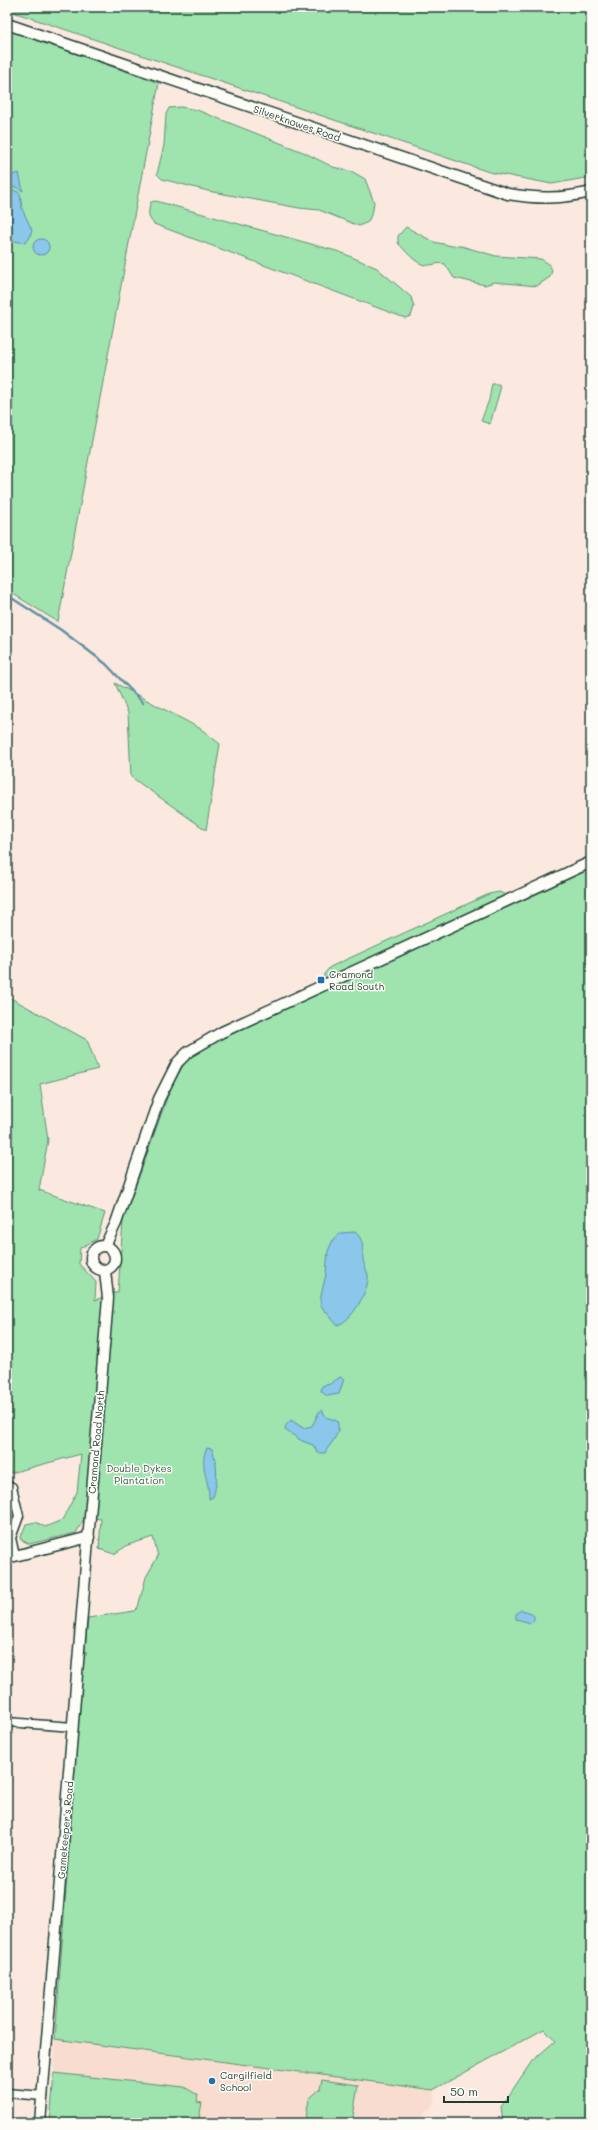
<svg xmlns="http://www.w3.org/2000/svg" width="598" height="2130" viewBox="0 0 598 2130" font-family="Mali,sans-serif">
<style>
.built{fill:#f9dcd0}
.green{fill:#9fe3af;stroke:#5f9072}
.water{fill:#8bc6eb;stroke:#608fa2}
.lines{fill:none;stroke-linecap:round;stroke-linejoin:round}
.stream{stroke:#608fa2;stroke-width:2.5}
.minor-casing{stroke:#1f3d34;stroke-width:11}
.tertiary-casing{stroke:#1f3d34;stroke-width:13}
.minor{stroke:#fdfcf7;stroke-width:8}
.tertiary{stroke:#fdfcf7;stroke-width:10}
.poi-dot{fill:#1f6fb2;stroke:#fdfcf7;stroke-width:1.5}
.labels{text-anchor:middle;dominant-baseline:central;stroke-width:3;stroke-linejoin:round;paint-order:stroke}
.street-label{font-size:10px;fill:#1f3d34;stroke:#fdfcf7}
.poi-label{font-size:10px;fill:#1f3d34;stroke:#fdfcf7;text-anchor:start}
.park-label{font-size:10px;fill:#395e4d;stroke:#fdfcf7}
</style>
<rect width="100%" height="100%" fill="#fbe9e0"/>
<filter id="ink" filterUnits="userSpaceOnUse"><feTurbulence type="fractalNoise" baseFrequency=".025" numOctaves="2"/><feDisplacementMap in="SourceGraphic" scale="8" xChannelSelector="R" yChannelSelector="G"/><feConvolveMatrix kernelMatrix="1 2 1 2 8 2 1 2 1" color-interpolation-filters="sRGB"/></filter>
<g filter="url(#ink)">
<polygon class="built" points="55,2039 433,2090 435,2096 432,2107 414,2123 50,2123 54,2073"/>
<g class="green">
<polygon points="7,7 591,7 591,177 552,184 489,172 7,10"/>
<polygon points="7,30 159,83 58,622 7,590"/>
<polygon points="181,107 197,110 303,152 333,167 353,172 365,179 374,202 373,210 368,222 359,226 319,210 299,208 208,191 162,179 157,174 164,145 166,114 169,108"/>
<path d="M156,201L340,252L377,268L411,297L414,307L411,316L405,318L154,224C147,217 148,211 151,202Z"/>
<path d="M406,227L434,242L452,246H461L496,256L541,259L549,264L552,270L550,277L537,286L494,282L485,285L454,278L445,264C437,262 433,266 426,265C416,265 404,249 398,243V236Z"/>
<polygon points="492,384 499,384 500,390 490,424 481,421 489,400"/>
<polygon points="115,683 201,729 220,744 206,830 131,777 128,713"/>
<polygon points="591,868 591,2123 503,2123 501,2107 532,2061 555,2041 544,2029 433,2090 55,2039 83,1658 87,1654 85,1650 88,1618 134,1611 138,1607 146,1577 158,1556 153,1537 128,1545 114,1554 99,1549 101,1519 85,1517 76,1533 29,1544 20,1539 26,1524 36,1522 45,1527 62,1520 77,1492 81,1454 7,1474 7,996 87,1040 98,1069 40,1084 48,1140 39,1190 105,1213 97,1239 80,1248 79,1264 96,1282 95,1300 118,1292 123,1221 171,1087 188,1057 217,1038 323,987 324,974 330,967 489,894 499,892 521,901"/>
<polygon points="54,2073 184,2087 198,2095 197,2102 202,2103 198,2123 50,2123"/>
<polygon points="322,2080 358,2085 352,2123 305,2123 309,2099 320,2089"/>
</g>
<g class="water">
<polygon points="19,173 23,191 15,187 7,188 8,176"/>
<polygon points="13,190 20,193 22,209 32,230 29,239 25,243 14,241 9,244 7,242 7,196"/>
<circle cx="41" cy="247" r="8"/>
<path d="M355,1232C365,1240 362,1249 363,1260C364,1266 367,1270 368,1275C370,1289 351,1323 337,1325L321,1306L320,1300L326,1274L328,1251L333,1240L341,1233Z"/>
<polygon points="340,1377 344,1379 339,1394 327,1396 321,1391 322,1386 330,1384"/>
<path d="M322,1410L326,1417L337,1421C342,1434 330,1443 325,1453H318L313,1445L302,1441L285,1430L286,1425L291,1420L303,1428L312,1426L319,1412Z"/>
<path d="M207,1448L212,1449C218,1464 218,1482 213,1497L209,1499C210,1481 198,1465 207,1448Z"/>
<polygon points="521,1610 529,1612 534,1616 534,1621 531,1623 516,1619 516,1614"/>
</g>
<g class="lines">
<polyline class="stream" points="7,595 61,630 106,664 143,703"/>
<g class="minor-casing">
<g id="minor">
<polyline points="12,1487 19,1516 11,1538 15,1556"/>
<polyline points="7,1722 73,1727"/>
<polyline points="7,2093 43,2096"/>
</g>
</g>
<g class="tertiary-casing">
<g id="tertiary">
<path d="M7,24L508,194C538,199 562,199 591,192"/>
<circle cx="103" cy="1258" r="12"/>
<polyline points="105,1246 116,1223 159,1099 177,1063 188,1052 222,1032 591,862"/>
<polyline points="7,1558 89,1537"/>
<polyline points="40,2123 108,1298 105,1271"/>
</g>
</g>
<use href="#minor" class="minor"/>
<use href="#tertiary" class="tertiary"/>
</g>
</g>
<g class="poi-dot">
<rect x="317" y="976" width="8" height="8" rx="2"/>
<circle cx="212" cy="2081" r="4"/>
</g>
<g class="labels">
<g class="street-label">
<text transform="translate(297 123) rotate(19)">Silverknowes Road</text>
<text transform="translate(96 1442) rotate(-85)">Cramond Road North</text>
<text transform="translate(65 1830) rotate(-85)">Gamekeeper's Road</text>
</g>
<g class="poi-label">
<text x="329" y="974">Cramond<tspan x="329" dy="12">Road South</tspan></text>
<text x="220" y="2075">Cargilfield<tspan x="220" dy="12">School</tspan></text>
</g>
<g class="park-label">
<text x="139" y="1468">Double Dykes<tspan x="139" dy="12">Plantation</tspan></text>
</g>
</g>
<rect width="598" height="2130" fill="none" stroke="#fdfcf7" stroke-width="24"/>
<rect x="12" y="12" width="574" height="2106" fill="none" stroke="#1f3d34" stroke-width="1.5" filter="url(#ink)"/>
<path d="M444 2096v6h64v-6" fill="none" stroke="#1f3d34" stroke-width="2"/>
<text x="450" y="2096" font-size="12" fill="#1f3d34" stroke="#fdfcf7" stroke-width="3" paint-order="stroke">50 m</text>
</svg>
